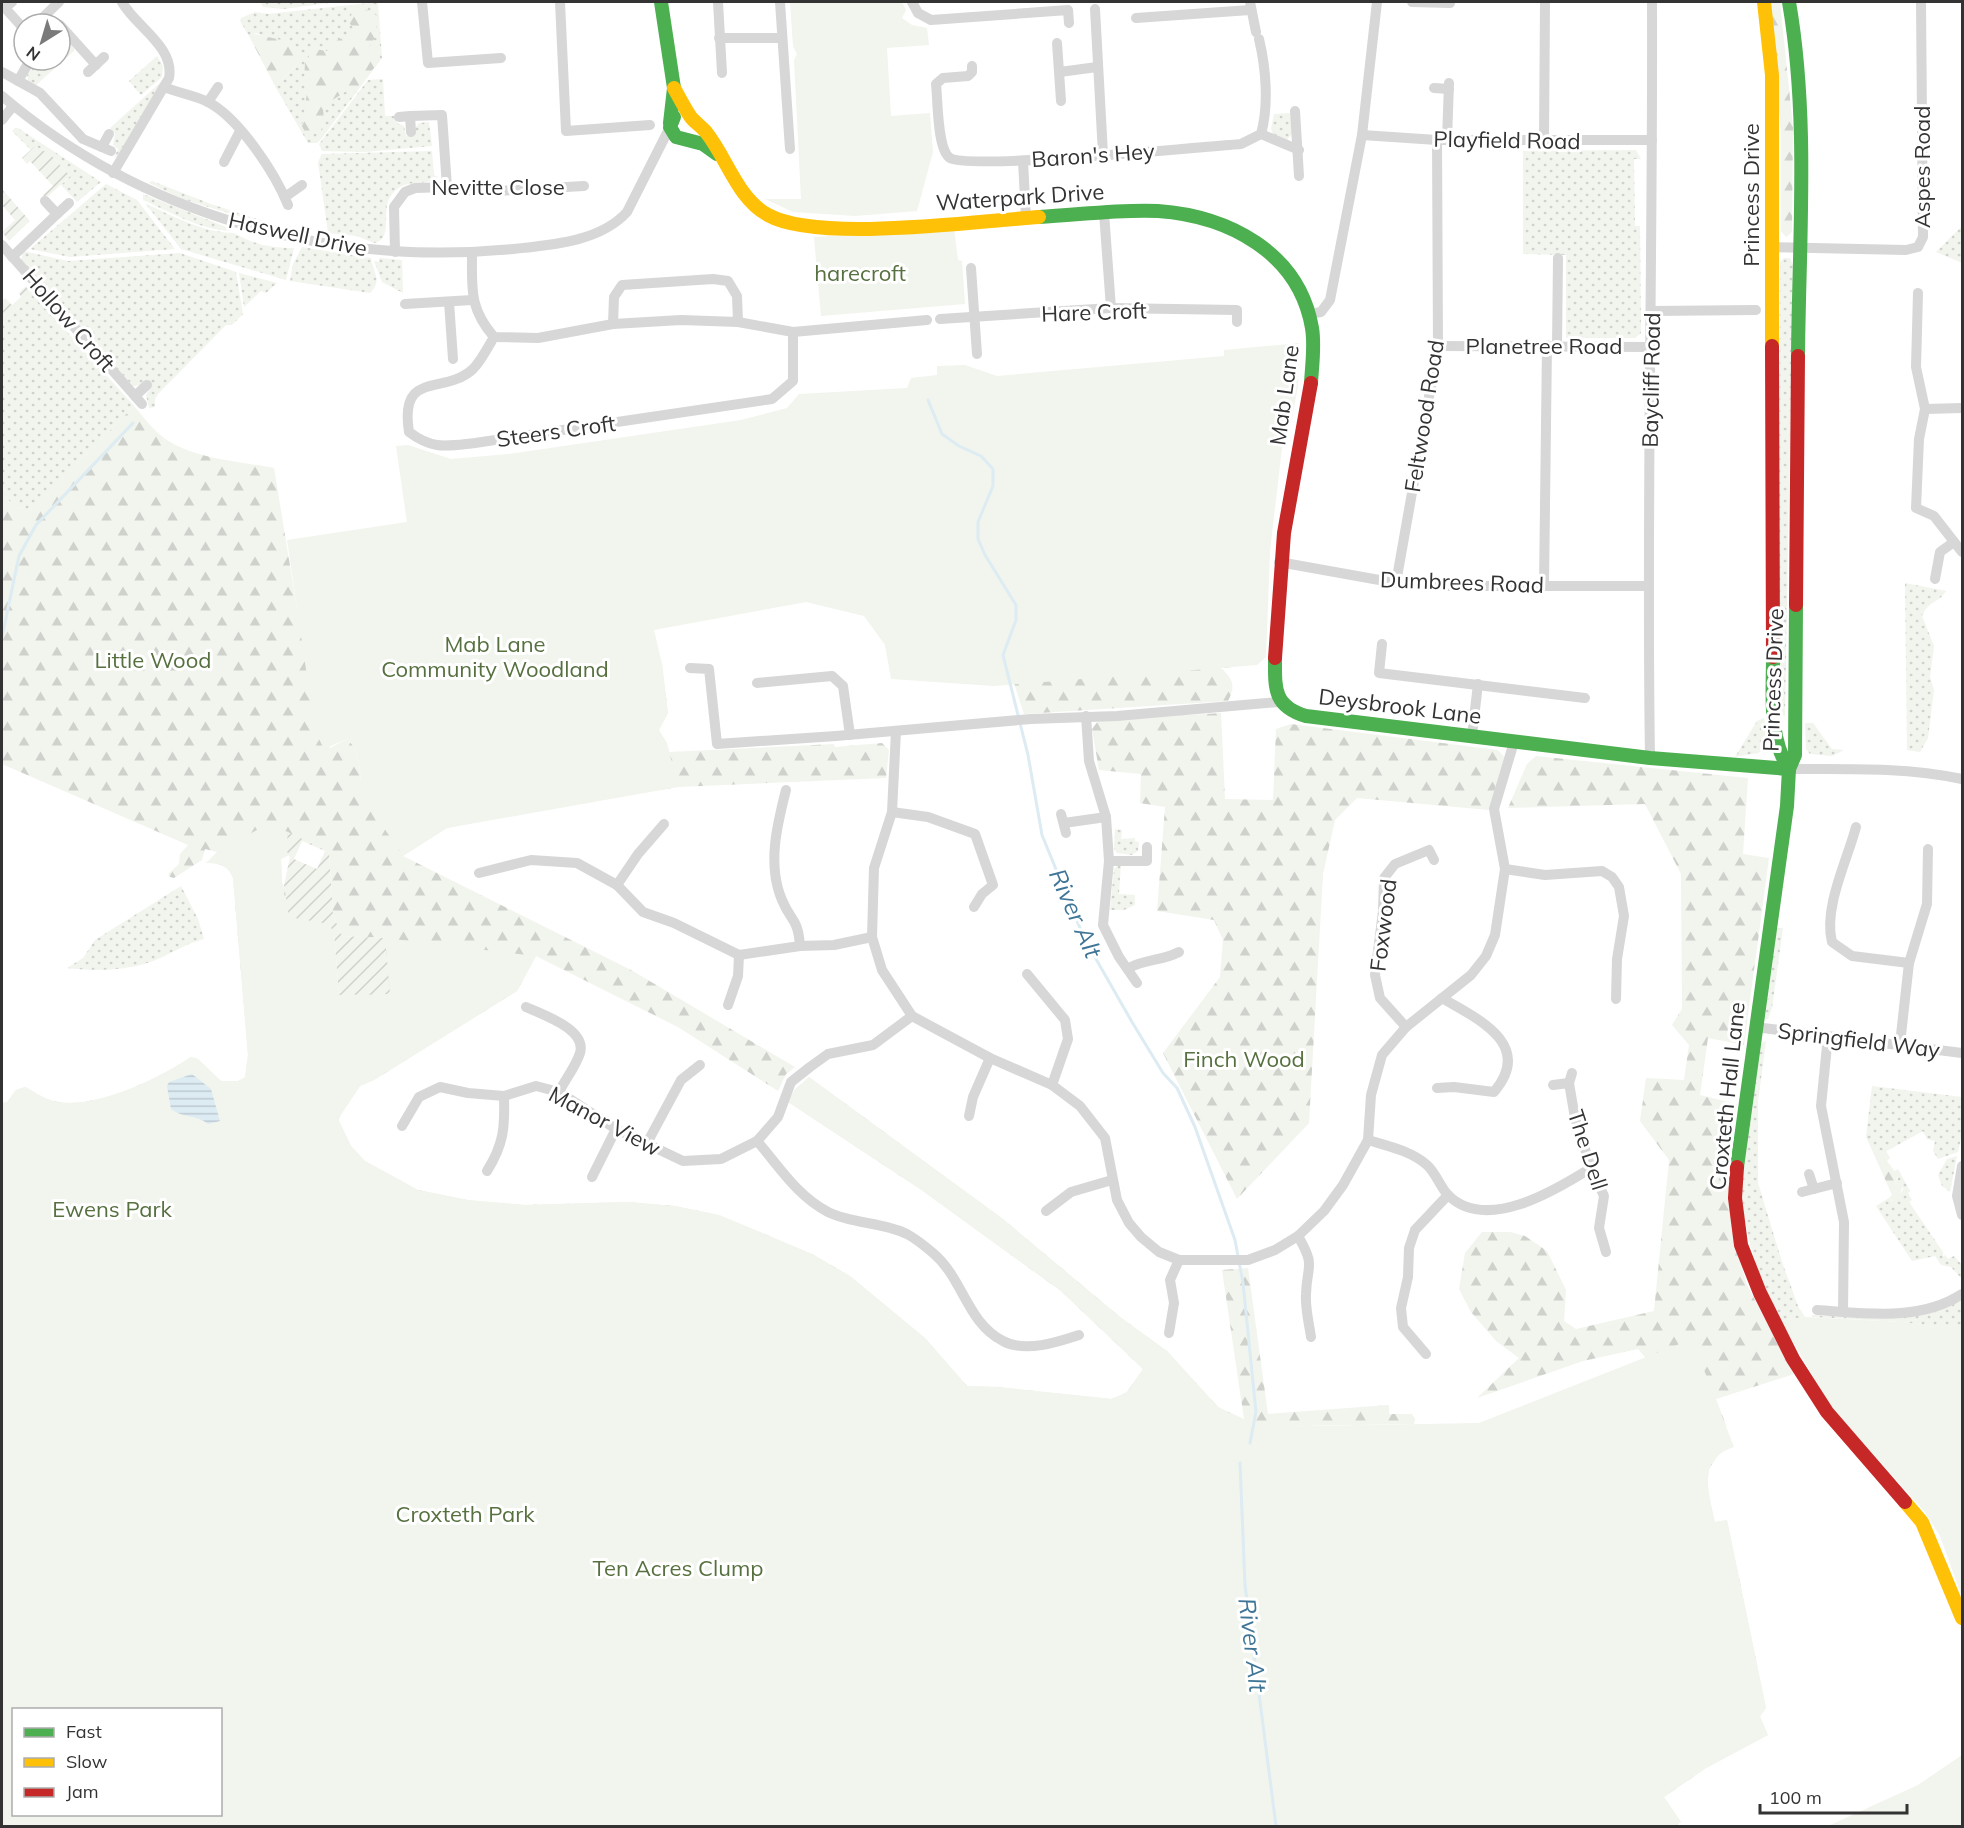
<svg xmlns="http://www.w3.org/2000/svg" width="1964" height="1828" viewBox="0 0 1964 1828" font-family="Mulish,sans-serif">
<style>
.grass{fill:url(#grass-dots)}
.forest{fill:url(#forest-firs);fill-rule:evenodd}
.park{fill:#f1f5ed;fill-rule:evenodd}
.garden{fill:url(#garden-furrows);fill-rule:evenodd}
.water{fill:url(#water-rules)}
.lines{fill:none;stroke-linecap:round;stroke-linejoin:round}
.stream{stroke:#ddebf3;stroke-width:3}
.street{stroke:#d7d7d7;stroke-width:10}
.fast{stroke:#4caf50;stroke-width:14}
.slow{stroke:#ffc107;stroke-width:14}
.jam{stroke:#c62828;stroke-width:14}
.labels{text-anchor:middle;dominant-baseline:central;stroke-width:6;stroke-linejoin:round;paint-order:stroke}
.street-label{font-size:22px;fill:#333;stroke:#fff}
.park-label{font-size:22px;fill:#56703f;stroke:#fff}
.water-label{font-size:24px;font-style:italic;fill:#3f7597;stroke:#fff}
</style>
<defs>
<pattern id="grass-dots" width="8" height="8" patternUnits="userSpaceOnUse" patternTransform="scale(1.5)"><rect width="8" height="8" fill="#f1f5ed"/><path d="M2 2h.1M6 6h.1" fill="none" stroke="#cfd2cc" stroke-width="1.8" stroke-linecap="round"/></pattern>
<pattern id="forest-firs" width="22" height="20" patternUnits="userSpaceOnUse" patternTransform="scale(1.5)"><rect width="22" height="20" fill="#f1f5ed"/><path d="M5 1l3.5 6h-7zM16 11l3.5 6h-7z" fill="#cfd2cc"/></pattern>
<pattern id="garden-furrows" width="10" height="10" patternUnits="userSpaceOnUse" patternTransform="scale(1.5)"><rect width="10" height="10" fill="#f1f5ed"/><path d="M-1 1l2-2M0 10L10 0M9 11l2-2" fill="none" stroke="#cfd2cc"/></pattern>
<pattern id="water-rules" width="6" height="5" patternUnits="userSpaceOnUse" patternTransform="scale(1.5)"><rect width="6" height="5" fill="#ddebf3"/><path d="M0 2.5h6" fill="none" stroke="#becad1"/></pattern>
</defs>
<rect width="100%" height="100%" fill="#fff"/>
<g class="grass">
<polygon points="260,2 337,2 283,9 263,7"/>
<path d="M378,2L382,58L322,138L317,143H308L275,86L296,66L301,54C286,42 274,40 256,33L249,36L240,21L241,18L255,12L268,14Z"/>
<polygon points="60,32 74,48 74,51 35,86 28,81 27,75 34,60 60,60"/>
<polygon points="157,56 163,66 162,77 141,95 129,81"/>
<polygon points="383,79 385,116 396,116 397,123 404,126 406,136 414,136 415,128 419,123 429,122 432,146 365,152 322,151 319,144 368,80"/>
<polygon points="161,82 118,155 114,158 118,149 113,145 115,133 110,128"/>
<polygon points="1290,113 1292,134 1287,140 1273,134 1271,129 1274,114"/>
<polygon points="15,128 18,128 101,182 77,202 61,185 70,176 51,155 35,146 31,150 12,131"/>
<polygon points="1636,150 1641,159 1634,159 1635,226 1640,226 1641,333 1635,338 1566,338 1566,255 1523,254 1523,151"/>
<path d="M432,151L434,175L438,177C424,189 403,174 389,199C382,212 393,240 374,243L357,236L328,233L318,162L322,154Z"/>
<polygon points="152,181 211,204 275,225 279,229 183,199 149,183"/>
<polygon points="106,184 137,200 175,249 70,257 30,249"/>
<path d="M143,194L231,229L230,231C201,230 170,212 143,200Z"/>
<path d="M145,203C172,216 205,233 234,233C253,244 270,248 294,248L286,280L181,249Z"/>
<polygon points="1962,226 1962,263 1936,252"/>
<path d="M302,247L371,258C373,273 383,280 370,293L290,281L293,264Z"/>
<polygon points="23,251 68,261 180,253 236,272 243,314 232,325 226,325 158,394 155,399 155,407 149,408 146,395 151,388 142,385 133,386 21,262"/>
<polygon points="379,258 402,260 403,293 382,282 374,261 379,262"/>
<polygon points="1784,258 1790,258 1793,265 1785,716 1781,715 1778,703 1780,262"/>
<polygon points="239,273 277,283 266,293 261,291 244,307"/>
<path d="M32,293L134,406L34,508C18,512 11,504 2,492V325Z"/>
<path d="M1905,583L1946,591C1939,603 1929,600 1922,616L1934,646L1930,677L1934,690L1928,738L1920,752L1907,750Z"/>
<polygon points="1764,718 1769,739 1767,748 1758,753 1735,757 1757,721"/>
<polygon points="1805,723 1813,723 1832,749 1844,750 1832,756 1810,754 1806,749"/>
<polygon points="1115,829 1122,830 1121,839 1135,838 1135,841 1139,842 1140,833 1138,851 1132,855 1117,853 1114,849"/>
<polygon points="1121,863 1119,894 1135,895 1135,905 1124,910 1110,910 1114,869"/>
<path d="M181,886L198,919L204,939C183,944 167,957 147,963C123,971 91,971 67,968L83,958L95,940Z"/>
<polygon points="1777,928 1783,928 1772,1008 1768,1019 1765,1019"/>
<path d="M1766,1041L1758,1102V1183L1782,1262L1798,1306L1805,1317L1781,1321C1758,1278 1742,1230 1741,1180L1760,1044Z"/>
<polygon points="1872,1086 1962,1097 1962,1134 1958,1152 1938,1159 1933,1151 1935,1141 1927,1139 1923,1131 1885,1152 1872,1150 1866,1137"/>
<polygon points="1957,1156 1950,1192 1942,1186 1938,1175 1947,1159"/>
<polygon points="1898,1169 1910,1191 1908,1193 1912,1200 1909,1202 1943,1252 1943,1257 1945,1255 1948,1259 1954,1256 1962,1265 1962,1279 1951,1267 1941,1265 1935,1256 1912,1261 1876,1206 1889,1198 1892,1201 1903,1190 1903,1186 1895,1183 1898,1178 1893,1172"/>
<path d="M1962,1300V1327H1935L1902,1322L1812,1317V1315C1862,1317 1916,1325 1962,1300Z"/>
</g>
<g class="forest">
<polygon points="1768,2 1780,2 1793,127 1792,232 1786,237 1781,231 1781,131"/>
<polygon points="361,7 376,15 376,36 369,47 376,46 379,48 380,61 355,90 345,92 323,106 324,124 320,132 311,135 306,134 302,126 307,93 304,86 305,62 314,49 327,51 333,42 353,34 354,29 348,21 355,8"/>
<polygon points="251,33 281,40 301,54 299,63 275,86 249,36"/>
<path d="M134,406C142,415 150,426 159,434C188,459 239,461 274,468L305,657L330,748L347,739C360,750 359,766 361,782L662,664L668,713L659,730L669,752L834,744L835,747L882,743L889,750L886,778L678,787L573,804L447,828L403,856L631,970L795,1067L786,1074L778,1091L678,1027L536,956L517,991L374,1080L360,1086L338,1119L351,1146L365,1161L418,1190L468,1200L525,1205L628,1202L675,1206L719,1215L812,1254L850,1276L925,1338L967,1386L998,1387L1112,1399L1127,1392L1143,1369L1061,1291L920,1189L788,1102L794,1091L809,1077L1003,1219L1120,1317L1167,1351L1218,1407L1244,1419L1222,1270L1248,1268L1268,1414L1389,1405V1414H1412L1415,1419L1414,1424L1298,1426L14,1710V1814L277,1815L2,1826V1103L7,1102L16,1090L25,1087C33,1091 41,1097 50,1100C89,1113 158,1079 191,1057L198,1059L221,1081H238L245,1077L248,1055L233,878C228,865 219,863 206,863L217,852L205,849L202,860L174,878L170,877L168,874L179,864L180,854L188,845L2,764V492C11,504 18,512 34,508ZM288,833L329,852L333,915L342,936L385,938L339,995L282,883L281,858L289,855Z"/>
<path d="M1008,665L1232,667L1221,668C1233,679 1236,686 1228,701L1024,714Z"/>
<polygon points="1221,713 1225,799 1273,800 1276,729 1291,724 1498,750 1504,757 1489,810 1357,798 1335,820 1323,874 1309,1123 1237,1199 1163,1053 1220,977 1223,940 1214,920 1157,911 1165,807 1140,803 1141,774 1099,770 1092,729 1098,721"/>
<polygon points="1536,756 1748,778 1743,854 1769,858 1744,1045 1708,1038 1700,1095 1737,1104 1726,1157 1735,1245 1747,1285 1794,1374 1716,1399 1726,1425 1721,1451 1709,1469 1703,1524 1727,1520 1766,1708 1760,1716 1763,1733 1768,1735 1706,1768 1664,1797 1681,1822 1675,1826 1611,1826 1645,1357 1638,1349 1583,1361 1477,1398 1519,1358 1496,1341 1471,1312 1459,1289 1465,1253 1482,1232 1510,1232 1525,1236 1547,1251 1566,1290 1564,1321 1576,1329 1654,1311 1669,1160 1640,1121 1646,1078 1684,1080 1689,1045 1672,1025 1682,1009 1681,874 1645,804 1508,808 1527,764"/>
<polygon points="1872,1150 1886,1151 1890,1158 1887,1161 1898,1176 1895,1183 1903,1186 1899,1195 1892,1201 1889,1198 1892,1195"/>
</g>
<g class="park">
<polygon points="790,2 902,2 906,10 902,18 912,25 927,28 929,45 887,48 891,116 930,113 933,152 917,211 855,216 793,212 765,199 801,199 794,60 797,54 793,46"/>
<polygon points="954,228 958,260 962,261 965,304 821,316 814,237"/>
<path d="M1299,343L1298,387L1291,423L1282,448L1270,551L1266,657L1257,665L994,686L891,679L885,645L864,616L806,602L654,630L662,664L668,713L659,730L667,743L678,787L447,828L403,856L365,800L358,784L361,781C359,766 360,750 347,739L324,749L315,731L287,540L407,522L396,446L408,445L451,459L509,454L741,420L787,408L799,394L907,388L911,378L937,375V366L965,365L997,376L1224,356V350Z"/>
<path d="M268,824L288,832L286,850L289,855L281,859L282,883L289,917L329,923L334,933L339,995L390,994L385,938L536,956L517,991L374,1080L360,1086L338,1119L351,1146L365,1161L418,1190L468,1200L525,1205L628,1202L675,1206L719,1215L812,1254L850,1276L925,1338L967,1386L998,1387L1112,1399L1127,1392L1143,1369L1061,1291L920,1189L788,1102L794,1091L809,1077L1003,1219L1120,1317L1167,1351L1218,1407L1255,1427L1479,1423L1692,1339L1734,1447C1696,1459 1709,1492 1715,1522L1727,1520L1766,1708L1760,1716L1768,1735L1706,1768L1664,1797L1681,1822L1675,1826H2V1103L7,1102L16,1090L25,1087C33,1091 41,1097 50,1100C89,1113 158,1079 191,1057L198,1059L221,1081H238L245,1078L248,1055L233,878C228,865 219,863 206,863L229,845ZM14,1710H220V1814H14Z"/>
<polygon points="1805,1317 1902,1322 1935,1327 1962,1327 1962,1597 1940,1536 1925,1512 1831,1407 1781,1321"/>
<polygon points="1962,1755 1962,1826 1828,1826 1918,1785"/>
</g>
<g class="garden">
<polygon points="35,146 51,155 70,176 46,198 43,195 53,186 30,161 27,164 22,158"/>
<polygon points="2,189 30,221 9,241 2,232 15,220 2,205"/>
<polygon points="26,286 32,293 2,325 2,301 5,298 12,305 21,297 19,293"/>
<path d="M288,832L329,852L333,915L342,936L385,938L390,994L339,995L334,933L329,924L289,917L284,885L290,857L286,850ZM302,841L325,851L317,869L294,859Z"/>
</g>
<path class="water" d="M192,1074L211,1089L220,1121L208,1124C196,1114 182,1118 171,1109L167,1086L169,1082Z"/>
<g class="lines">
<g class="stream">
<polyline points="928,400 942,434 959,446 981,456 993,469 993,486 978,522 978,539 985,555 1016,605 1016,620 1003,655 1028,755 1042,835 1084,938 1132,1022 1163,1073 1177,1088 1195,1127 1235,1240 1243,1283 1256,1412 1250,1443"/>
<polyline points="2,637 19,556 36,525 133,423"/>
<polyline points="1240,1463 1245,1585 1276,1826"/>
</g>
<g class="street">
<polyline points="12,2 5,8 24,29"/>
<polyline points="422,2 428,63 501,58"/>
<polyline points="560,2 566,131 650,125"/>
<polyline points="718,2 722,73"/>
<polyline points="780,2 790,149"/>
<polyline points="912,2 918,13 931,20 1068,10 1069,23"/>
<polyline points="1250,2 1256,32"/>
<polyline points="1412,2 1450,3"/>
<polyline points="1095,9 1103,154"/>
<polyline points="1136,18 1250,10"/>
<polyline points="36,24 59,2"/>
<polyline points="60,25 96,65"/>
<polyline points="719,38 782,38"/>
<polyline points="1057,43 1061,101"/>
<path d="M972,66V72L968,76L943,78L936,84C938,101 937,150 950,158C970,170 1201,147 1241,144L1261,134C1269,105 1266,68 1259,39"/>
<polyline points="2,72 40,93 83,139 111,151"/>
<polyline points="88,72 104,57"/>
<polyline points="1060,72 1097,67"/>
<polyline points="18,81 30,60"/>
<path d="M164,87C178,93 194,95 208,102C239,118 275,173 288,205"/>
<polyline points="1434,88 1449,89"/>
<path d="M2,96C143,216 330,267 513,249C550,245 600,242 627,212L670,127"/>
<polyline points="208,102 218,87"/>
<polyline points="1295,111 1299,176"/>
<polyline points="410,116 442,115 447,187"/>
<polyline points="399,117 410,116 411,132"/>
<polyline points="2,120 13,106"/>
<polyline points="1261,134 1299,150"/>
<polyline points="1362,135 1437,140 1652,140"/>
<polyline points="1447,140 1449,83"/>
<polyline points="1544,141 1545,2"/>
<polyline points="102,147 109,134"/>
<polyline points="1023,161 1026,218"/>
<polyline points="224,162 240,131"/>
<path d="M113,173L169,78C175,47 135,26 122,2"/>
<polyline points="285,197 302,185"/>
<polyline points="1104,213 1111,308"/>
<polyline points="57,214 69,203"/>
<polyline points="2,245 135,396"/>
<polyline points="1772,247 1906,250 1918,247 1923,237 1921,2"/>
<polyline points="395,252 394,207 405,192 415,188 447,187 478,192 584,186"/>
<path d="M472,253C472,289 469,308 494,337L538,338L613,324L681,320L738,322L793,332L927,320"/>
<polyline points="12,257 57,214 45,201"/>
<polyline points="971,268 977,354"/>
<polyline points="1918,293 1916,367 1925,409 1919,439 1916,508 1934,516 1962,552"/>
<polyline points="449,302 453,359"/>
<polyline points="405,304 472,300"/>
<polyline points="1652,311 1756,310"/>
<polyline points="1309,314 1321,312 1330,300 1362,135 1377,2"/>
<polyline points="940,319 1111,308 1237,310 1237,322"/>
<polyline points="613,324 614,297 622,285 713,279 728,281 737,296 738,322"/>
<path d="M494,337C488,347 481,361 473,369C444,396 399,369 409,432C433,450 446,446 475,443L772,399L793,381V332"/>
<polyline points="1438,346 1651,347"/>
<polyline points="1557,346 1558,258"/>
<polyline points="142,404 135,396 147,385"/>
<polyline points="1925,409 1962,408"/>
<polyline points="1279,562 1396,583 1434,586 1647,586"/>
<polyline points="1935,579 1940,552 1954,542"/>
<polyline points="1396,583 1438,346 1437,140"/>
<polyline points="1544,586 1547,345"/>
<polyline points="1382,644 1379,673 1585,698"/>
<polyline points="690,668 709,669 717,744 836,736 1031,719 1117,716 1279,702"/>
<polyline points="757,683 832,676 843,686 850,735"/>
<polyline points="1086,716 1089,761 1106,817 1109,861 1103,925 1119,957 1137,983"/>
<polyline points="896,731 892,812 874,868 872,937 882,970 912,1016 990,1058 1052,1085 1080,1106 1105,1138 1117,1200 1129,1223 1141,1237 1159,1252 1179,1260 1248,1260 1275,1250 1298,1236 1324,1211 1343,1185 1368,1140 1371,1095 1382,1055 1406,1027 1471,975 1486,956 1495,935 1505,869 1494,809 1514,742"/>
<polyline points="1472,735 1478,684"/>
<path d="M1650,758C1646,506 1653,254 1652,2"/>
<path d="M1789,769C1847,769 1906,767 1962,779"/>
<path d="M786,790C777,825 767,865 782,900C791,922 798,918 800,946"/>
<polyline points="892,812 928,817 975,834 993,885 982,894 974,907"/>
<polyline points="1061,814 1066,833"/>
<polyline points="1064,823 1106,817"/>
<path d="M1856,827C1848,858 1823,908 1832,942L1852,956L1909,963"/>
<polyline points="1109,861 1147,861 1147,847"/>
<polyline points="1505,869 1545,875 1602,871 1612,877 1619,887 1624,916 1617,959 1616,999"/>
<polyline points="479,873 531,860 577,863 617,885 643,912 674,923 739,955 800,946 834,945 872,937"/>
<polyline points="617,885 638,854 664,824"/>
<path d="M1129,968C1145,959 1162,961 1179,952"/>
<polyline points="1027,974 1065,1020 1068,1039 1052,1085"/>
<polyline points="728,1005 738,976 739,955"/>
<path d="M526,1007C543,1015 587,1029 580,1053C576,1066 565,1080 559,1092"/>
<polyline points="1406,1027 1380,998 1375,975 1383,911 1384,878 1395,864 1429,850 1434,860"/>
<polyline points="1755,1027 1962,1053"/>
<polyline points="1828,1036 1821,1106 1844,1222 1843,1312"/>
<polyline points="1900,1044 1909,963 1927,904 1928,849"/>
<polyline points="1572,1073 1569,1083 1575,1118 1591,1168 1604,1196 1599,1228 1606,1252"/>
<polyline points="1553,1085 1569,1083"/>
<path d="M1437,1088L1454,1087L1494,1092C1535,1044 1476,1018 1442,998"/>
<polyline points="969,1116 973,1097 990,1058"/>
<polyline points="402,1126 419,1097 440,1087 468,1093 504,1096 536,1086 559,1092 616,1129 683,1161 721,1159 757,1141 778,1117 791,1082 810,1067 828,1054 873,1045 912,1016"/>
<path d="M1368,1140C1388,1146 1411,1151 1427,1165C1436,1173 1440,1187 1448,1195C1486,1233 1556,1190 1591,1168"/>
<path d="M757,1141C779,1166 797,1196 828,1212C852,1224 883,1222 907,1234C916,1239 926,1247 933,1253C963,1278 967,1323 1003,1341C1025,1353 1058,1342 1079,1335"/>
<polyline points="646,1145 681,1080 700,1065"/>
<polyline points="1962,1166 1957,1196 1962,1215"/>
<path d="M487,1171C504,1144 505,1127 504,1096"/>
<polyline points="1809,1174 1814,1189"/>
<polyline points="592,1177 616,1129"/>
<polyline points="1802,1192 1837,1183"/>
<polyline points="1046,1211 1071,1192 1112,1180"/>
<path d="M1298,1236C1316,1267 1307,1264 1306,1294C1305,1308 1309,1323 1311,1337"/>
<path d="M1817,1310C1865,1313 1919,1322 1962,1294"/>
<polyline points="1169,1333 1174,1303 1170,1280 1179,1260"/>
<polyline points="1426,1354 1403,1327 1401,1308 1408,1277 1409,1248 1415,1230 1448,1195"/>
</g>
<g class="fast">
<polyline points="661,2 674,88 670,123"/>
<path d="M1789,2C1809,118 1799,239 1798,356"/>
<polyline points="674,117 670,127 676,137 703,144 717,154"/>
<path d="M1039,217C1079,215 1119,209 1158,211C1228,216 1299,252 1312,328C1315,346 1312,365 1311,383"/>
<path d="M1773,657C1773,694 1768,737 1789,769"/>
<path d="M1275,658C1275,688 1273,706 1306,716L1650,758L1789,769"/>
<polyline points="1737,1167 1787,806 1789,769 1795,755 1796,605"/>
</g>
<g class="slow">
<polyline points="1764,2 1772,75 1772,346"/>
<path d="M674,88C679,97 684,107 690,116C694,122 701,126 706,132C727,158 737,198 768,215C818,243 978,221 1039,217"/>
<polyline points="1905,1502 1922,1522 1962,1618"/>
</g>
<g class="jam">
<polyline points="1772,346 1773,657"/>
<polyline points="1796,605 1798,356"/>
<polyline points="1275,658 1284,533 1311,383"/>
<polyline points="1737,1167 1735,1198 1741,1245 1760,1293 1793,1359 1827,1412 1905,1502"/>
</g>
</g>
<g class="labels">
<g class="street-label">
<text transform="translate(1507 140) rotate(1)">Playfield Road</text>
<text transform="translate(1093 155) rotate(-4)">Baron's Hey</text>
<text transform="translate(1922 167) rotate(-90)">Aspes Road</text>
<text x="498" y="187">Nevitte Close</text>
<text transform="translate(1751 195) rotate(-90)">Princess Drive</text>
<text transform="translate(1020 197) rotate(-4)">Waterpark Drive</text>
<text transform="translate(298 234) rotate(12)">Haswell Drive</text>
<text transform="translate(1094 312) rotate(-2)">Hare Croft</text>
<text transform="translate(69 320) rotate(49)">Hollow Croft</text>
<text x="1544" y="346">Planetree Road</text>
<text transform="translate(1651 380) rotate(-89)">Baycliff Road</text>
<text transform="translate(1284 395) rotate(-82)">Mab Lane</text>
<text transform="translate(1424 416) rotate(-81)">Feltwood Road</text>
<text transform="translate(556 431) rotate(-8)">Steers Croft</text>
<text transform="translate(1462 582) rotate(2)">Dumbrees Road</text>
<text transform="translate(1773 680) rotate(-88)">Princess Drive</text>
<text transform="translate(1400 706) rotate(7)">Deysbrook Lane</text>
<text transform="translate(1383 925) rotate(-83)">Foxwood</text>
<text transform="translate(1859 1040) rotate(7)">Springfield Way</text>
<text transform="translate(1727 1096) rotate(-84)">Croxteth Hall Lane</text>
<text transform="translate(605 1121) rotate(28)">Manor View</text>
<text transform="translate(1588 1150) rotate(72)">The Dell</text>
</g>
<g class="park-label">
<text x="860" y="273">harecroft</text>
<text x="495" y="644">Mab Lane<tspan x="495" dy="25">Community Woodland</tspan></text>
<text x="153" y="660">Little Wood</text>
<text x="1244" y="1059">Finch Wood</text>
<text x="112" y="1209">Ewens Park</text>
<text x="465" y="1514">Croxteth Park</text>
<text x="678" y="1568">Ten Acres Clump</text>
</g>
<g class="water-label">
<text transform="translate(1076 913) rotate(66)">River Alt</text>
<text transform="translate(1253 1645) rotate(83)">River Alt</text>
</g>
</g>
<rect width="1964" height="1828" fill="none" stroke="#333333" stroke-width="6"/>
<rect x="12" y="1708" width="210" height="108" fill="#ffffff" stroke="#adadad" stroke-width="1.5"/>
<rect x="24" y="1728" width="30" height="9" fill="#4caf50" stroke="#adadad" stroke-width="1.5"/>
<text x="66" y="1738" font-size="18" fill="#333333">Fast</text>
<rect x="24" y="1758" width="30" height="9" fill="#ffc107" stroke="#adadad" stroke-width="1.5"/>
<text x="66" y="1768" font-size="18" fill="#333333">Slow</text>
<rect x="24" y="1788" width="30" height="9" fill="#c62828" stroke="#adadad" stroke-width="1.5"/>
<text x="66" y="1798" font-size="18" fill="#333333">Jam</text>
<g transform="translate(42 42) rotate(217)"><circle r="28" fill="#ffffff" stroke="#adadad" stroke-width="1.5"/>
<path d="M0-4.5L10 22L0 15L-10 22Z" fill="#7a7a7a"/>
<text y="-9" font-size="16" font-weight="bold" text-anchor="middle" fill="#333333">N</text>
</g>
<path d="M1760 1804v9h147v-9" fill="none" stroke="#333333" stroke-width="3"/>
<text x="1769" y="1804" font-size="18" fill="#333333" stroke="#ffffff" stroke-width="4.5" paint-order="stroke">100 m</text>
</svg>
